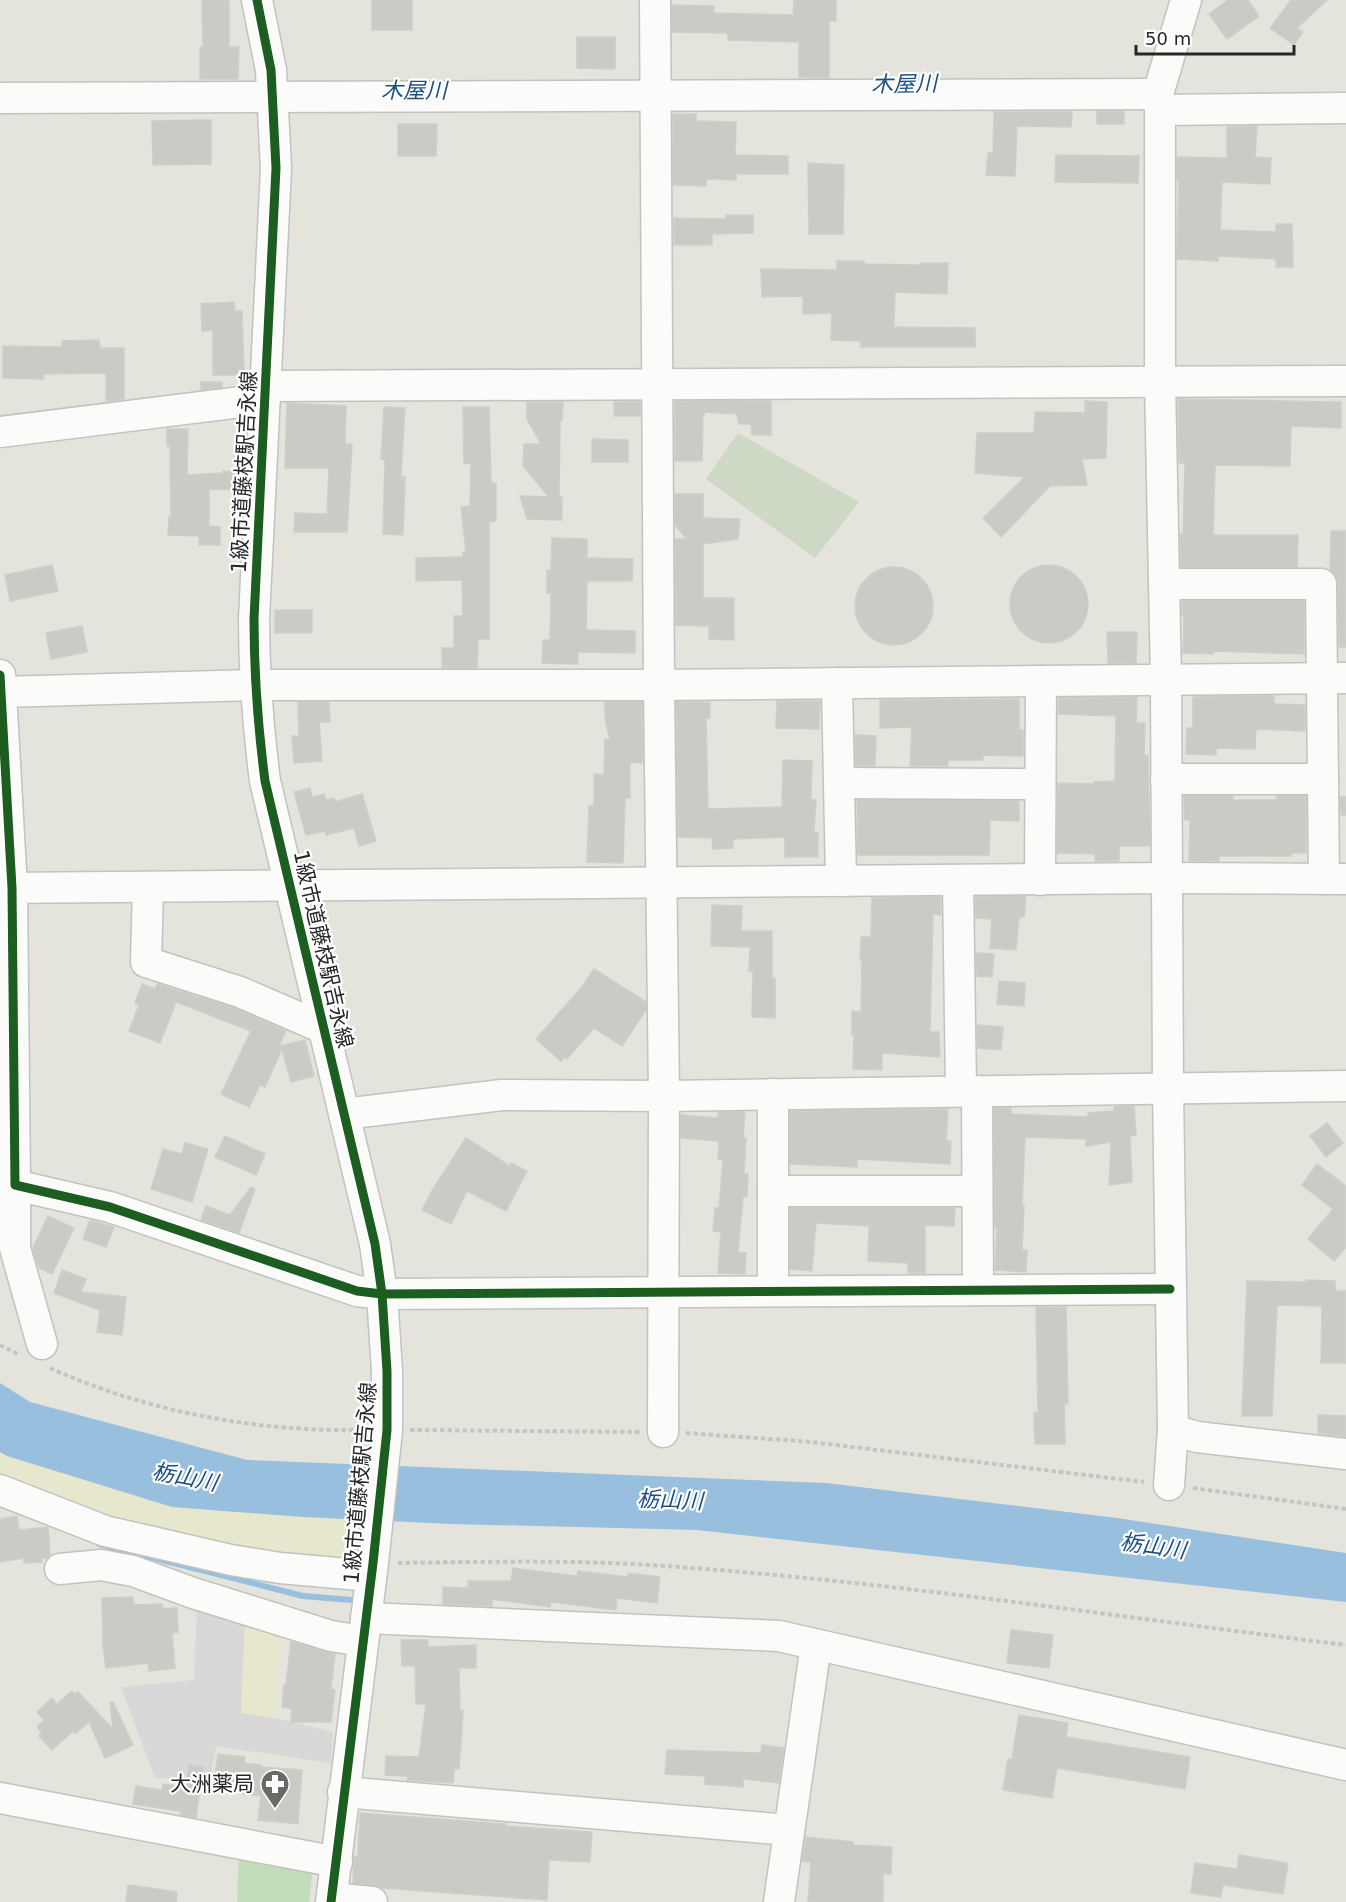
<svg xmlns="http://www.w3.org/2000/svg" width="1346" height="1902" viewBox="0 0 1346 1902" font-family="'DejaVu Sans','Noto Sans JP',sans-serif">
<style>
.industrial{fill:#d9d7d7}
.green{fill:#c1ddb9}
.sand{fill:#e6e7cc}
.cemetery{fill:#cdd8c5}
.water{fill:#98bfdd}
.lines{fill:none;stroke-linecap:round;stroke-linejoin:round}
.stream{stroke:#98bfdd;stroke-width:6}
.building{fill:#cbcac5;stroke:#cfcec9;stroke-width:1.5}
.minor-casing{stroke:#c2c2c1;stroke-width:33}
.path{stroke:#c6c5c4;stroke-width:4;stroke-dasharray:4.5 3;stroke-linecap:butt}
.minor{stroke:#fbfbfa;stroke-width:30}
.cycleway-casing{stroke:#fff;stroke-width:13}
.cycleway{stroke:#1b5e20;stroke-width:9}
.labels{text-anchor:middle;dominant-baseline:central;stroke-width:4.5;stroke-linejoin:round;paint-order:stroke}
.street-label{font-size:21px;fill:#272727;stroke:#fff}
.poi-label{font-size:21px;fill:#272727;stroke:#fff;text-anchor:end}
.water-label{font-size:22px;font-style:italic;fill:#1d4e84;stroke:#fff}
</style>
<rect width="100%" height="100%" fill="#e4e3dc"/>
<polygon class="industrial" points="197,1608 245,1622 241,1712 275,1718 333,1732 331,1763 216,1746 211,1773 187,1769 184,1779 155,1778 121,1687 194,1680"/>
<polygon class="green" points="239,1855 313,1868 309,1902 237,1902"/>
<g class="sand">
<polygon points="0,1452 7,1456 172,1507 355,1520 353,1559 272,1557 104,1519 0,1475"/>
<polygon points="245,1622 281,1632 275,1718 241,1713"/>
</g>
<polygon class="cemetery" points="738,433 859,502 815,558 706,479"/>
<polygon class="water" points="0,1383 30,1402 247,1460 826,1483 1117,1518 1346,1553 1346,1602 697,1530 452,1524 303,1517 172,1507 7,1456 0,1452"/>
<g class="lines">
<polyline class="stream" points="99,1544 303,1596 352,1600"/>
</g>
<g class="building">
<polygon points="202,0 229,0 229,47 239,47 238,79 200,79 200,47 203,47"/>
<rect x="372" y="0" width="40" height="30"/>
<polygon points="794,0 836,0 836,21 829,21 829,78 799,77 799,42 728,40 728,33 672,32 672,5 714,6 714,13 793,15"/>
<polygon points="1228,0 1248,0 1259,16 1227,39 1209,14"/>
<polygon points="1291,0 1327,0 1297,28 1303,32 1294,45 1270,28"/>
<polygon points="577,37 615,37 615,69 577,68"/>
<rect x="1097" y="111" width="27" height="13"/>
<polygon points="994,112 1072,112 1071,127 1017,126 1015,176 986,175 988,153 993,153"/>
<polygon points="673,114 696,114 696,121 736,122 735,155 788,156 788,174 736,174 736,180 706,179 706,186 673,185"/>
<polygon points="211,120 211,164 153,165 152,121"/>
<polygon points="398,124 437,124 436,156 398,156"/>
<polygon points="1257,126 1255,157 1271,158 1270,184 1222,182 1220,230 1276,232 1276,224 1292,224 1293,267 1276,267 1276,259 1218,256 1218,261 1177,259 1179,179 1177,179 1177,157 1227,158 1227,127"/>
<polygon points="1056,155 1139,156 1138,183 1055,182"/>
<polygon points="808,163 844,165 843,234 809,234"/>
<polygon points="726,215 753,215 753,233 712,234 712,245 674,245 674,218 726,219"/>
<polygon points="837,261 864,261 864,264 920,265 920,263 948,263 947,294 895,292 894,327 975,328 975,347 861,347 861,341 831,340 832,313 803,314 803,296 762,297 761,269 837,270"/>
<polygon points="234,302 235,311 242,311 244,375 213,375 213,330 202,331 201,304"/>
<polygon points="99,340 100,348 124,348 124,399 106,401 106,373 43,374 44,379 3,378 3,346 62,347 62,341"/>
<polygon points="201,382 222,382 222,387 201,390"/>
<polygon points="1178,399 1341,402 1341,428 1291,426 1290,466 1215,465 1213,535 1298,535 1297,567 1181,567 1180,534 1183,534 1185,463 1179,463"/>
<polygon points="675,401 771,401 771,435 752,435 751,424 739,424 737,414 704,412 704,416 703,416 702,461 675,461"/>
<polygon points="1085,401 1107,402 1106,458 1082,459 1087,485 1050,486 1001,537 983,518 1025,477 975,473 977,433 1034,433 1035,412 1085,413"/>
<polygon points="527,402 563,402 562,421 560,421 559,497 562,497 562,520 527,519 520,496 549,497 523,466 524,444 541,444 527,419"/>
<rect x="614" y="402" width="26" height="14"/>
<polygon points="287,403 346,406 345,444 352,444 347,532 294,532 295,513 327,514 329,468 285,468"/>
<polygon points="384,407 405,408 401,477 405,477 403,535 383,534 385,460 381,459"/>
<polygon points="463,407 489,407 491,483 496,483 496,521 489,522 489,639 478,639 477,668 442,668 442,648 454,648 454,616 463,616 462,580 416,581 416,558 463,557 463,552 466,552 461,507 470,506 471,463 464,464"/>
<polygon points="167,429 188,429 187,475 223,473 223,471 243,472 243,490 209,489 209,526 220,527 220,545 199,545 199,536 168,535 169,517 171,517 170,446 167,446"/>
<polygon points="592,439 628,440 628,462 592,462"/>
<polygon points="675,494 703,494 703,518 740,519 738,539 703,544 703,598 734,598 734,640 709,639 709,626 676,625 675,539 687,539 675,525"/>
<polygon points="1331,531 1346,531 1346,647 1339,647 1338,584 1336,576 1330,570"/>
<polygon points="552,538 587,539 587,558 633,559 632,581 587,581 586,630 635,631 635,653 578,652 578,664 542,663 543,640 550,640 551,593 547,593 547,570 551,571"/>
<polygon points="52,565 58,591 10,601 5,575"/>
<circle cx="1049" cy="604" r="39"/>
<circle cx="894" cy="606" r="39"/>
<polygon points="1182,601 1304,601 1304,654 1213,651 1213,654 1183,653 1184,616 1182,616"/>
<rect x="275" y="610" width="37" height="23"/>
<polygon points="82,626 87,652 51,659 46,633"/>
<polygon points="1107,632 1137,632 1136,663 1108,663"/>
<polygon points="1274,696 1274,704 1305,705 1305,731 1256,729 1255,749 1216,748 1216,755 1186,754 1187,728 1193,728 1193,697"/>
<polygon points="1137,697 1136,723 1145,723 1144,755 1148,755 1150,846 1119,846 1119,861 1095,861 1095,854 1057,853 1058,783 1094,784 1094,782 1115,781 1116,716 1058,714 1059,698"/>
<polygon points="1019,699 1019,730 1023,730 1023,756 983,755 983,760 948,760 948,766 910,766 912,727 880,728 880,700"/>
<polygon points="777,701 820,701 819,729 776,728"/>
<polygon points="298,702 329,702 330,722 319,722 322,761 294,763 292,736 299,736"/>
<polygon points="605,702 642,702 643,763 630,762 630,798 625,798 623,863 587,862 589,806 594,806 594,774 604,775 605,739 610,740 605,718"/>
<polygon points="676,702 710,702 710,718 706,719 708,809 782,807 783,760 812,761 811,800 816,800 814,833 818,833 818,857 785,857 785,837 733,839 733,848 713,849 712,838 678,837"/>
<polygon points="855,735 876,736 875,766 856,766"/>
<polygon points="310,788 312,797 324,794 326,800 334,798 335,802 362,794 376,841 359,846 354,828 326,835 325,831 306,835 294,792"/>
<polygon points="1184,796 1233,796 1233,800 1277,800 1277,796 1306,796 1306,853 1291,853 1291,856 1219,856 1219,861 1189,861 1190,820 1185,820"/>
<polygon points="1340,797 1346,797 1346,815 1341,815"/>
<polygon points="857,800 1019,801 1019,821 990,820 989,855 858,855"/>
<polygon points="1026,896 1024,917 1019,917 1016,950 990,948 992,919 976,918 975,897"/>
<polygon points="941,897 941,915 933,914 930,1032 939,1032 940,1057 882,1053 882,1070 853,1069 854,1035 852,1035 852,1011 861,1012 862,960 860,960 861,937 871,937 872,898"/>
<polygon points="712,905 742,906 741,931 772,931 772,978 775,978 775,1018 752,1017 753,971 749,971 750,947 711,946"/>
<polygon points="976,953 994,954 992,977 977,976"/>
<polygon points="594,969 646,1002 646,1010 622,1046 594,1028 567,1059 565,1057 561,1061 536,1039 581,988"/>
<polygon points="999,981 1025,983 1024,1006 997,1004"/>
<polygon points="142,984 155,989 157,984 234,1008 286,1031 279,1046 305,1040 314,1076 291,1082 282,1049 265,1087 260,1085 249,1107 221,1094 251,1031 176,1002 160,1043 129,1031 139,1005 135,1003"/>
<polygon points="977,1025 1003,1027 1001,1050 978,1048"/>
<polygon points="1134,1106 1136,1135 1130,1136 1132,1182 1109,1185 1111,1142 1086,1146 1086,1139 1025,1137 1022,1206 1024,1206 1022,1250 1027,1250 1026,1272 995,1270 997,1228 995,1228 994,1108 1011,1108 1011,1114 1088,1117 1088,1113 1114,1111 1114,1107"/>
<polygon points="948,1109 946,1141 951,1141 950,1164 857,1159 857,1167 790,1164 790,1111"/>
<polygon points="718,1112 745,1112 743,1138 746,1138 744,1174 748,1174 747,1197 743,1197 738,1252 746,1253 745,1274 718,1273 721,1232 713,1231 715,1208 719,1208 723,1159 718,1159 719,1141 681,1138 681,1115 718,1118"/>
<polygon points="1327,1123 1343,1143 1326,1157 1310,1136"/>
<polygon points="225,1136 265,1154 256,1175 215,1157"/>
<polygon points="466,1138 510,1166 511,1163 527,1171 506,1211 467,1191 451,1224 422,1210 433,1189"/>
<polygon points="185,1143 208,1149 192,1202 151,1189 163,1149 182,1154"/>
<polygon points="1317,1164 1346,1186 1346,1247 1334,1261 1308,1239 1333,1209 1302,1185"/>
<polygon points="251,1187 255,1189 239,1233 201,1220 206,1206 230,1215"/>
<polygon points="790,1208 955,1208 954,1226 925,1225 925,1273 908,1273 908,1263 868,1261 869,1226 816,1223 812,1271 790,1269"/>
<polygon points="48,1216 74,1228 52,1274 39,1268 33,1248"/>
<polygon points="90,1220 114,1227 106,1247 83,1239"/>
<polygon points="62,1270 86,1279 81,1292 126,1297 122,1335 97,1332 100,1310 54,1293"/>
<polygon points="1306,1280 1335,1281 1335,1291 1346,1291 1346,1363 1321,1363 1322,1306 1277,1305 1272,1416 1242,1416 1247,1281 1306,1282"/>
<polygon points="1036,1307 1066,1307 1068,1404 1064,1404 1065,1444 1035,1444 1034,1413 1038,1413"/>
<polygon points="1318,1415 1346,1416 1346,1437 1318,1433"/>
<polygon points="17,1516 19,1530 48,1527 50,1555 47,1558 41,1559 42,1562 24,1563 24,1558 0,1562 0,1519"/>
<polygon points="513,1568 577,1576 578,1571 628,1577 628,1573 660,1577 657,1603 617,1598 616,1610 551,1602 550,1607 492,1599 492,1606 443,1604 443,1587 468,1588 468,1581 511,1581"/>
<polygon points="133,1597 134,1605 162,1604 163,1609 177,1608 178,1632 172,1633 175,1668 149,1671 148,1663 106,1668 103,1646 102,1598"/>
<polygon points="1011,1630 1053,1635 1049,1668 1007,1663"/>
<polygon points="401,1640 428,1640 428,1647 476,1645 476,1668 459,1668 460,1711 463,1711 459,1769 454,1769 453,1783 407,1780 408,1776 385,1775 386,1756 419,1757 426,1704 416,1704 415,1666 402,1666"/>
<polygon points="291,1642 335,1654 331,1689 335,1690 331,1722 291,1722 292,1709 282,1707 284,1685 286,1685"/>
<polygon points="72,1691 77,1696 76,1693 78,1692 113,1729 110,1703 113,1702 133,1745 105,1758 89,1722 75,1734 73,1731 52,1750 39,1736 42,1733 37,1727 44,1720 37,1712 52,1698 57,1704"/>
<polygon points="1019,1715 1068,1723 1066,1737 1190,1757 1185,1789 1057,1768 1052,1798 1003,1790 1008,1759 1012,1759"/>
<polygon points="762,1745 784,1748 779,1783 743,1779 743,1787 705,1784 705,1776 665,1774 667,1750 761,1753"/>
<polygon points="218,1754 245,1757 244,1763 261,1765 261,1767 302,1770 298,1824 258,1820 261,1796 213,1790"/>
<polygon points="189,1765 203,1767 196,1818 180,1815 181,1811 133,1804 136,1786 162,1790 163,1784 185,1787"/>
<polygon points="360,1813 506,1824 505,1826 592,1832 590,1862 549,1860 547,1900 382,1888 374,1885 353,1883 354,1856 358,1857"/>
<polygon points="806,1837 853,1842 853,1845 892,1847 891,1874 883,1874 883,1902 808,1902 811,1862 802,1861"/>
<polygon points="1239,1855 1288,1863 1283,1894 1223,1885 1221,1897 1191,1893 1195,1863 1237,1869"/>
<polygon points="128,1885 177,1892 176,1902 126,1902"/>
</g>
<g class="lines">
<g class="minor-casing">
<g id="minor">
<path d="M257,0L271,70L276,168L254,619C254,674 258,727 265,781L375,1244L382,1294L387,1371V1430L373,1563L331,1902"/>
<polyline points="655,0 659,685 664,1096 663,1432"/>
<polyline points="1186,0 1158,94 1160,110 1160,382 1166,680 1168,1087 1173,1430 1197,1437 1346,1454"/>
<polyline points="0,98 1158,94"/>
<polyline points="1160,110 1346,108"/>
<polyline points="266,386 1346,381"/>
<polyline points="0,432 265,399"/>
<polyline points="1164,584 1321,584 1324,879"/>
<polyline points="0,675 12,888 15,1185 110,1207 357,1291 382,1294 1170,1289"/>
<polyline points="837,683 841,881"/>
<polyline points="0,692 255,685 659,685 1346,678"/>
<polyline points="1166,779 1323,779"/>
<polyline points="839,783 1039,784"/>
<polyline points="958,880 961,1091"/>
<polyline points="1040,880 1041,681"/>
<polyline points="148,887 146,962 240,992 323,1028"/>
<polyline points="0,888 1166,878 1346,879"/>
<polyline points="977,1091 978,1290"/>
<polyline points="773,1094 773,1291"/>
<polyline points="344,1114 502,1095 664,1096 1346,1086"/>
<polyline points="15,1185 15,1248 42,1344"/>
<polyline points="773,1191 977,1191"/>
<polyline points="1169,1485 1173,1430"/>
<polyline points="0,1490 105,1531 231,1560 280,1568 371,1576"/>
<polyline points="60,1569 101,1565 133,1571 193,1593 331,1636 363,1641"/>
<polyline points="366,1618 779,1636 1346,1765"/>
<polyline points="343,1792 789,1830"/>
<polyline points="0,1798 337,1862"/>
<polyline points="332,1898 372,1902"/>
<polyline points="779,1902 816,1645"/>
</g>
</g>
<g class="path">
<polyline points="0,1345 18,1354"/>
<path d="M50,1368C147,1412 257,1432 364,1430"/>
<polyline points="410,1430 640,1432"/>
<polyline points="686,1433 811,1442 1144,1482"/>
<polyline points="1193,1488 1346,1509"/>
<path d="M398,1563C476,1562 554,1560 632,1564C871,1578 1108,1616 1346,1645"/>
</g>
<use href="#minor" class="minor"/>
<g class="cycleway-casing">
<g id="cycleway">
<path d="M257,0L271,70L276,168L254,619C254,674 258,727 265,781L375,1244L382,1294L387,1371V1430L373,1563L331,1902"/>
<polyline points="0,675 12,888 15,1185 110,1207 357,1291 382,1294 1170,1289"/>
</g>
</g>
<use href="#cycleway" class="cycleway"/>
</g>
<defs>
<g id="pharmacy-pin" transform="scale(1.5)"><path d="M0 17L-7.5 6A9.5 9.5 0 1 1 7.5 6Z" fill="#696966" stroke="#fff"/><path d="M-2-6h4v4h4v4h-4v4h-4v-4h-4v-4h4Z" fill="#fff"/></g>
</defs>
<g fill-rule="evenodd">
<use href="#pharmacy-pin" x="275" y="1784"/>
</g>
<g class="labels">
<g class="street-label">
<text transform="translate(244 472) rotate(-87)">1級市道藤枝駅吉永線</text>
<text transform="translate(323 949) rotate(77)">1級市道藤枝駅吉永線</text>
<text transform="translate(360 1483) rotate(-85)">1級市道藤枝駅吉永線</text>
</g>
<g class="poi-label">
<text x="254" y="1784">大洲薬局</text>
</g>
<g class="water-label">
<text transform="translate(904 84) rotate(-1)">木屋川</text>
<text x="414" y="90">木屋川</text>
<text transform="translate(185 1477) rotate(11)">栃山川</text>
<text transform="translate(670 1500) rotate(2)">栃山川</text>
<text transform="translate(1153 1546) rotate(8)">栃山川</text>
</g>
</g>
<path d="M1136 45v9h158v-9" fill="none" stroke="#272727" stroke-width="3"/>
<text x="1145" y="45" font-size="18" fill="#272727" stroke="#ffffff" stroke-width="4.5" paint-order="stroke">50 m</text>
</svg>
